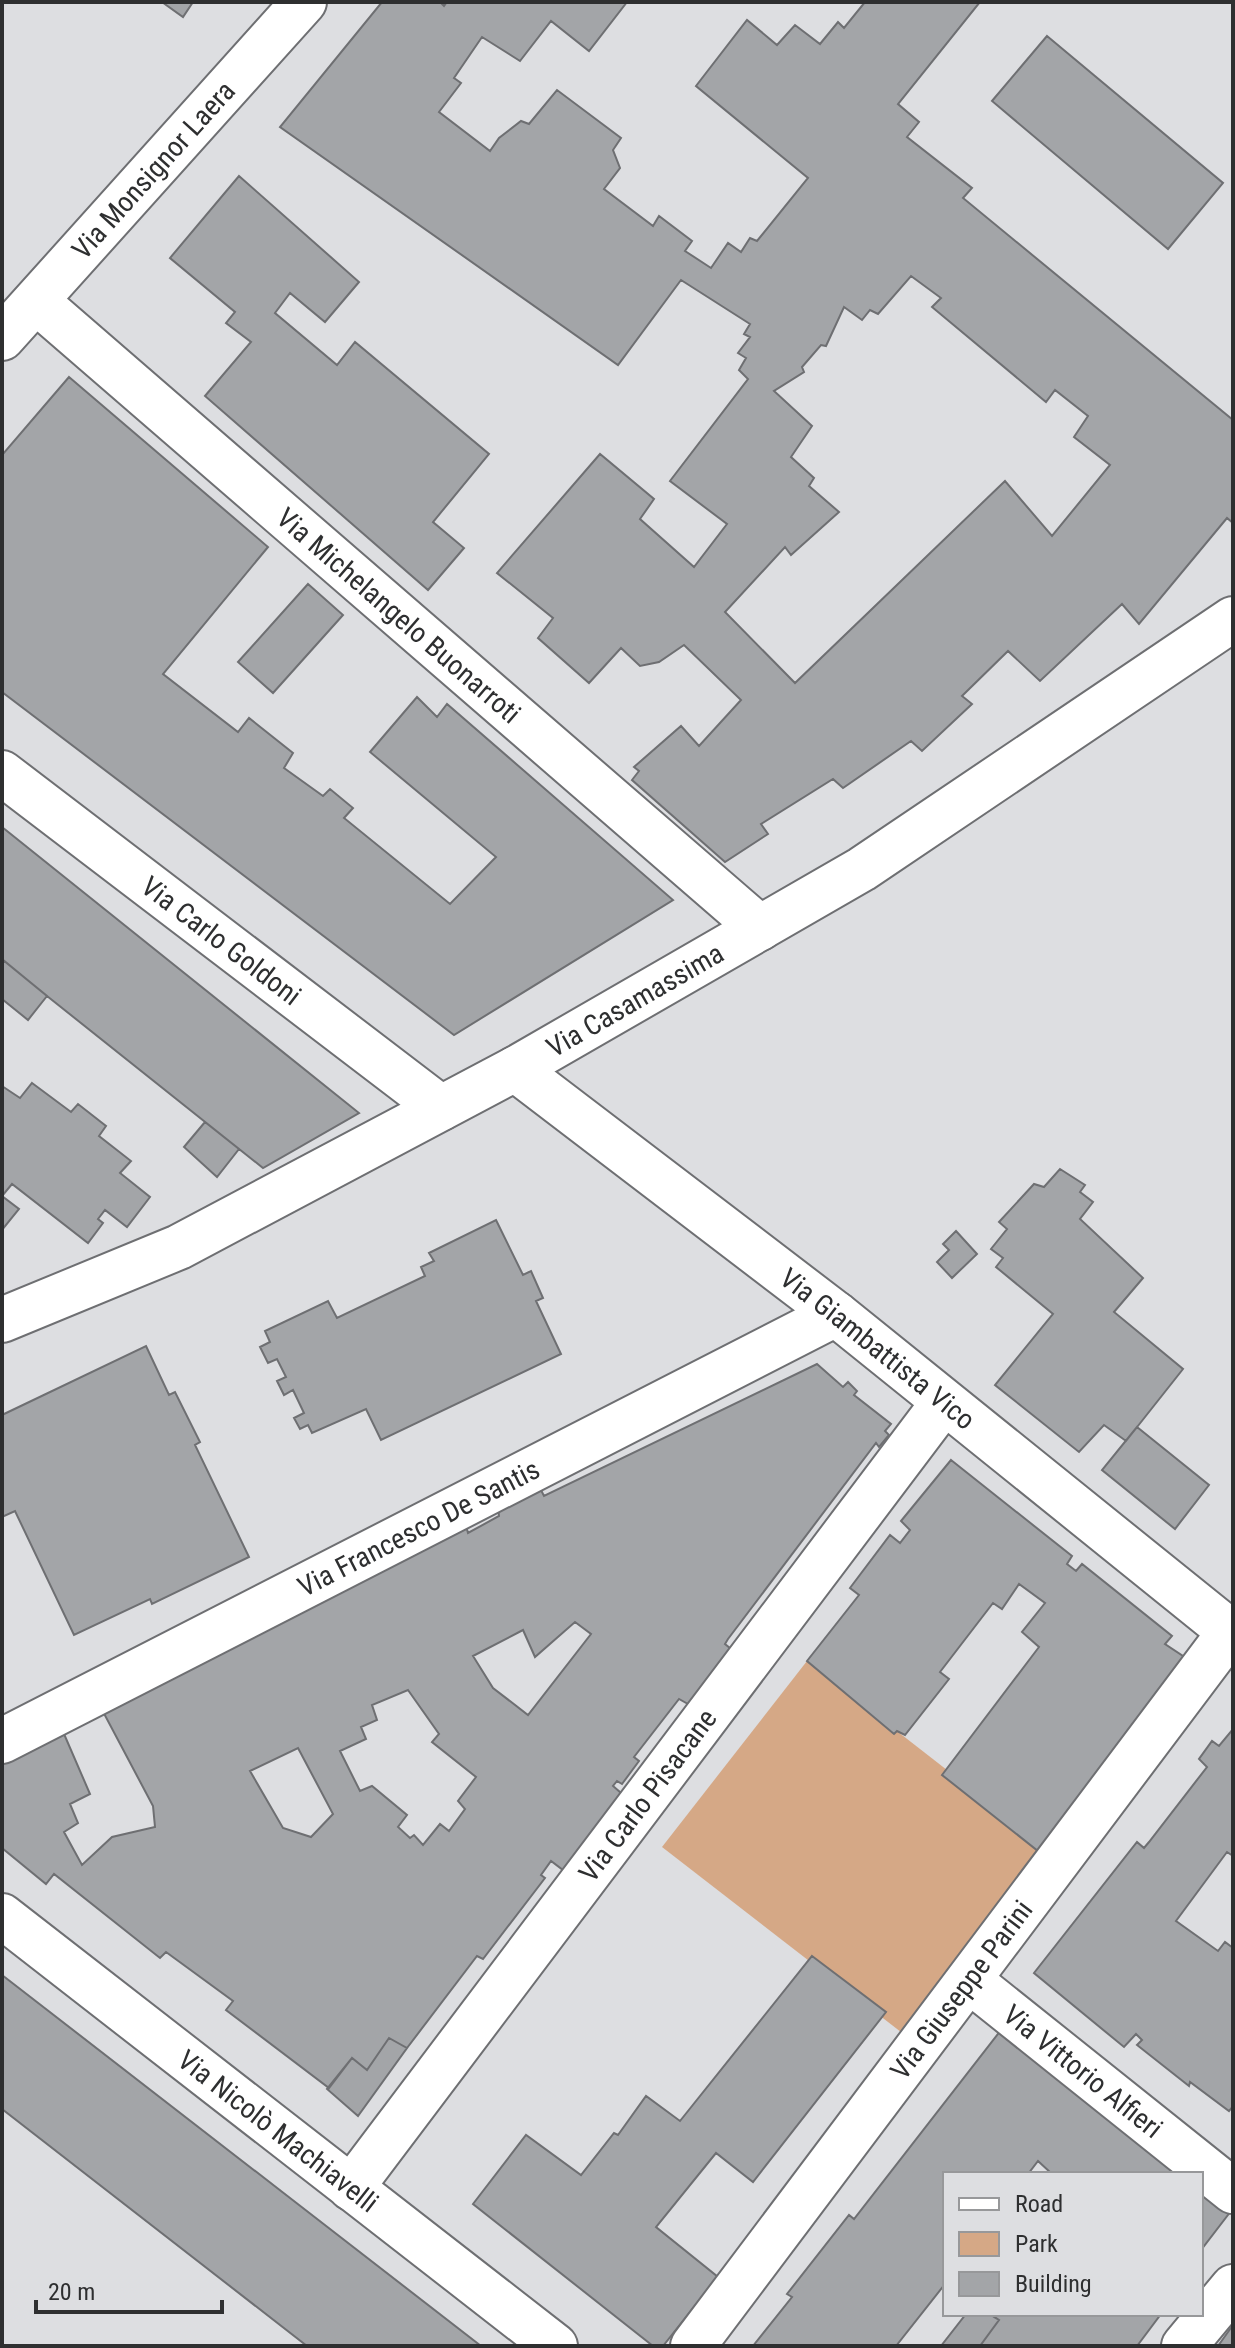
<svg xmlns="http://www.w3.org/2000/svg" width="1235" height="2348" font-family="'Roboto Condensed',sans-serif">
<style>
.green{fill:#d5a886}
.building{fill:#a3a5a8;stroke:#6e6f72;stroke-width:2;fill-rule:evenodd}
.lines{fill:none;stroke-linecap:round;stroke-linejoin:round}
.street-casing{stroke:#6e6f72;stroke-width:48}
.secondary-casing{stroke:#6e6f72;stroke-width:48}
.street{stroke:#fff;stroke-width:44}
.secondary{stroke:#fff;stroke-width:44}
.labels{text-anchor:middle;stroke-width:7;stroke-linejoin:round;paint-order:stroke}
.street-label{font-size:28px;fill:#2e2f30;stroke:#dddee1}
</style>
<rect width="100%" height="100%" fill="#dddee1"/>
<path class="green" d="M 807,1661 L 1060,1858 L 919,2046 L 662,1847 Z"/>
<path class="building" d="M 162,2 L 193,2 L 183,17 Z
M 382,2 L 440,2 L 444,6 L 447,2 L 627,2 L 589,51 L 551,21 L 520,61 L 482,37 L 454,78 L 461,83 L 439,112 L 490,151 L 499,138 L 521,121 L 529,124 L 557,90 L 621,138 L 613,150 L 620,168 L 604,189 L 653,226 L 659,216 L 692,241 L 685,251 L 711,268 L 728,243 L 741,252 L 750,238 L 757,241 L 808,178 L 696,86 L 747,20 L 777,45 L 795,25 L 820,44 L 838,22 L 844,28 L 865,2 L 980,2 L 898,104 L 919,122 L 907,137 L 972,188 L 963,198 L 1233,420 L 1233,523 L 1227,518 L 1139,624 L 1122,604 L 1040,681 L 1008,651 L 962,696 L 972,704 L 922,751 L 911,741 L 843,788 L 833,779 L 761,824 L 768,834 L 725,862 L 632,780 L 639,771 L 634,767 L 681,726 L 699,746 L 741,700 L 684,645 L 659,662 L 640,666 L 621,648 L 589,683 L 538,638 L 553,618 L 497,573 L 600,454 L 654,499 L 640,519 L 694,567 L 727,524 L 670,481 L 748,379 L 739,370 L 746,358 L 738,353 L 750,337 L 744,334 L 750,324 L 681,280 L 618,365 L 280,127 ZM 911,276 L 941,298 L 932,307 L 1046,402 L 1055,390 L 1088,416 L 1074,437 L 1110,465 L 1052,536 L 1005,481 L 795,683 L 725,612 L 785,547 L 791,555 L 839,512 L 809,486 L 814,478 L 791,457 L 812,426 L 774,391 L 804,372 L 802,367 L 821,345 L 826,346 L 844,307 L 862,320 L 870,310 L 878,314 Z
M 1047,36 L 1223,183 L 1168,249 L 992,101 Z
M 239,176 L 359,282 L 325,322 L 290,293 L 275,313 L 337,365 L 355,342 L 489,454 L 433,522 L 464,548 L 428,590 L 205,396 L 251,342 L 226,323 L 235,312 L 170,258 Z
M 69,377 L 268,547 L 163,674 L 238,732 L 249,718 L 293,753 L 284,768 L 323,796 L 330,789 L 353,808 L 344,818 L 450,904 L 496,857 L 370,752 L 417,697 L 437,717 L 447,704 L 673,900 L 454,1035 L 2,692 L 2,455 Z
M 308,584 L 343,615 L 273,693 L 238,662 Z
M 2,827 L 359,1113 L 263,1168 L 47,996 L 2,959 Z
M 3,960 L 47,996 L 28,1020 L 2,999 Z
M 32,1083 L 71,1112 L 78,1104 L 106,1126 L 99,1136 L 131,1161 L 120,1173 L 150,1197 L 127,1227 L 105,1210 L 98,1219 L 103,1223 L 88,1243 L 12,1184 L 2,1196 L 19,1209 L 2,1230 L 2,1086 L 20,1098 Z
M 205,1122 L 239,1149 L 217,1177 L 184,1147 Z
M 1060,1169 L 1085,1185 L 1080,1192 L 1093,1202 L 1080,1219 L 1143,1278 L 1114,1312 L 1183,1369 L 1126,1441 L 1104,1425 L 1079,1452 L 995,1385 L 1053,1314 L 996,1267 L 1003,1258 L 991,1249 L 1007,1229 L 999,1222 L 1034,1184 L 1044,1187 Z
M 496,1220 L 523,1275 L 531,1271 L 543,1298 L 536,1301 L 561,1354 L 381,1440 L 366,1409 L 312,1433 L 308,1425 L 300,1429 L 294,1418 L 304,1413 L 293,1390 L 284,1395 L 277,1381 L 286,1377 L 277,1359 L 268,1363 L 260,1347 L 270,1342 L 265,1331 L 328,1301 L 337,1318 L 425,1276 L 421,1267 L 434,1261 L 429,1253 Z
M 956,1231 L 977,1254 L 952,1278 L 937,1262 L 949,1250 L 943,1244 Z
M 146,1346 L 169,1395 L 175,1392 L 200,1442 L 195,1445 L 249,1557 L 152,1604 L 150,1599 L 74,1635 L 15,1511 L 2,1517 L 2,1415 Z
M 817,1364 L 843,1387 L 848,1382 L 857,1391 L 854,1395 L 891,1424 L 885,1431 L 889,1435 L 879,1447 L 876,1443 L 728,1639 L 725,1644 L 731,1649 L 688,1704 L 679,1699 L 634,1757 L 639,1761 L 622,1784 L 617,1781 L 613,1786 L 621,1793 L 563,1870 L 551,1861 L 541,1875 L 545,1878 L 483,1959 L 477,1956 L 407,2048 L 389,2038 L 367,2070 L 352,2058 L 329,2088 L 226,2010 L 233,2001 L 166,1952 L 160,1958 L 54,1874 L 46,1884 L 2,1848 L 2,1754 L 58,1720 L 90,1794 L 70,1804 L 78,1823 L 64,1832 L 82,1865 L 112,1837 L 155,1827 L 153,1806 L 100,1706 L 465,1522 L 468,1533 L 499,1516 L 498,1508 L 539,1486 L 544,1496 ZM 575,1622 L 591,1634 L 528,1715 L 493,1688 L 473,1656 L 523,1630 L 535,1657 ZM 408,1690 L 439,1734 L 432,1742 L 476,1777 L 458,1801 L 465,1809 L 449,1831 L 440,1824 L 423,1845 L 414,1835 L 410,1838 L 398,1827 L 407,1815 L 372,1786 L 360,1791 L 340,1751 L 366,1739 L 361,1727 L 377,1720 L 372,1705 ZM 298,1748 L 333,1814 L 311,1837 L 283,1828 L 250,1771 Z
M 1137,1427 L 1209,1485 L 1175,1529 L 1102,1470 Z
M 951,1460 L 1072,1556 L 1067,1564 L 1076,1571 L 1082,1564 L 1172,1636 L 1165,1644 L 1192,1662 L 1043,1855 L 942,1775 L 1039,1647 L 1022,1632 L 1045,1603 L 1019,1584 L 1002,1609 L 993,1603 L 940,1672 L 949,1679 L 905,1735 L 897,1731 L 894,1734 L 807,1661 L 859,1595 L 850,1588 L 890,1535 L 900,1543 L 910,1530 L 901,1521 Z
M 1233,1729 L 1233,1856 L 1227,1852 L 1176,1921 L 1218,1951 L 1225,1942 L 1233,1948 L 1233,2106 L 1229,2111 L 1190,2082 L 1189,2086 L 1137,2045 L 1142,2040 L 1136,2034 L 1124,2047 L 1034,1973 L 1137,1842 L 1144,1848 L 1149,1842 L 1207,1767 L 1199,1759 L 1212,1741 L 1219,1746 Z
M 812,1956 L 886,2012 L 753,2182 L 716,2153 L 656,2227 L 718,2277 L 663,2346 L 653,2346 L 473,2204 L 526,2135 L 581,2175 L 614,2133 L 618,2135 L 646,2096 L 680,2121 Z
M 2,1975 L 281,2191 L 481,2346 L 307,2346 L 2,2109 Z
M 1001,2030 L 1185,2174 L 1052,2174 L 1038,2161 L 1028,2174 L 945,2174 L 945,2284 L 896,2346 L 753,2346 L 792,2297 L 787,2294 L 849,2215 L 854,2219 Z
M 389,2038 L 407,2048 L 358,2116 L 327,2089 L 352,2058 L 367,2070 Z
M 1201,2187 L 1231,2211 L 1201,2250 Z
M 966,2314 L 990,2314 L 999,2320 L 980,2346 L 941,2346 Z
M 996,2314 L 1161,2314 L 1137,2346 L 980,2346 L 999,2320 L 994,2317 Z
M 1233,2325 L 1233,2346 L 1218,2346 Z"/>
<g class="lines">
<defs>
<g id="street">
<path id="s1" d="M 36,301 L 760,928"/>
<path id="s2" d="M 2,773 L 441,1108"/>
<path id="s3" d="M 515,1069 L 836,1314 L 1233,1634"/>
<path id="s4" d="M 2,1741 L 836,1314"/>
<path id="s5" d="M 2,1916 L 555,2346"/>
<path id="s6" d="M 969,1980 L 1233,2191"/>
<path id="s7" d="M 351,2188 L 944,1402"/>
<path id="s8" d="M 693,2346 L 1230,1632"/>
<path d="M 1184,2346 L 1233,2287"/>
</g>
<g id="secondary">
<path id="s9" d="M 2,338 L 304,2"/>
<path id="s10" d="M 2,1320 L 179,1247 L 515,1069 L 862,869 L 1233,619"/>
</g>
</defs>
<use href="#street" class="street-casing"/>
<use href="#secondary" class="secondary-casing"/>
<use href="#street" class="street"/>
<use href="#secondary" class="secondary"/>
</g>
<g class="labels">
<g class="street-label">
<text dy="10" stroke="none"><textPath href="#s9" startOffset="226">Via Monsignor Laera</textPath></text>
<text dy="10" stroke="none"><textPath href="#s1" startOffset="480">Via Michelangelo Buonarroti</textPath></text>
<text dy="10" stroke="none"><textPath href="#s2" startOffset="276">Via Carlo Goldoni</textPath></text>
<text dy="10" stroke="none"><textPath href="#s10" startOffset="710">Via Casamassima</textPath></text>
<text dy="10" stroke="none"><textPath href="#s3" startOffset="458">Via Giambattista Vico</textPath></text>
<text dy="10" stroke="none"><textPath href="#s4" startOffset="468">Via Francesco De Santis</textPath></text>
<text dy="10" stroke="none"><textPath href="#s7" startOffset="492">Via Carlo Pisacane</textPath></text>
<text dy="10" stroke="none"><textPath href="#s8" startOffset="446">Via Giuseppe Parini</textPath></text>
<text dy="10" stroke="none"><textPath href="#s6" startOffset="146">Via Vittorio Alfieri</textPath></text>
<text dy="10" stroke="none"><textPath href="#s5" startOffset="350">Via Nicolò Machiavelli</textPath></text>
</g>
</g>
<rect width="1235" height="2348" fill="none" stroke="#2e2f30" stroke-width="8"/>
<rect x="943" y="2172" width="260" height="144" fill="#dddee1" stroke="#97989a" stroke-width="2"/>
<rect x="959" y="2198" width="40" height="12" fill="#ffffff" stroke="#97989a" stroke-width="2"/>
<text x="1015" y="2212" font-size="24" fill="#2e2f30">Road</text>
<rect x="959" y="2232" width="40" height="24" fill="#d5a886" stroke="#97989a" stroke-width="2"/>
<text x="1015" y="2252" font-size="24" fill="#2e2f30">Park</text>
<rect x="959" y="2272" width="40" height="24" fill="#a3a5a8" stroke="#97989a" stroke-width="2"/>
<text x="1015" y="2292" font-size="24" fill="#2e2f30">Building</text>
<path d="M36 2300v12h186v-12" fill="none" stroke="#2e2f30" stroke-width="4"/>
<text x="48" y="2300" font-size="24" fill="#2e2f30" stroke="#dddee1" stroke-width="6" paint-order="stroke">20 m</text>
</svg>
